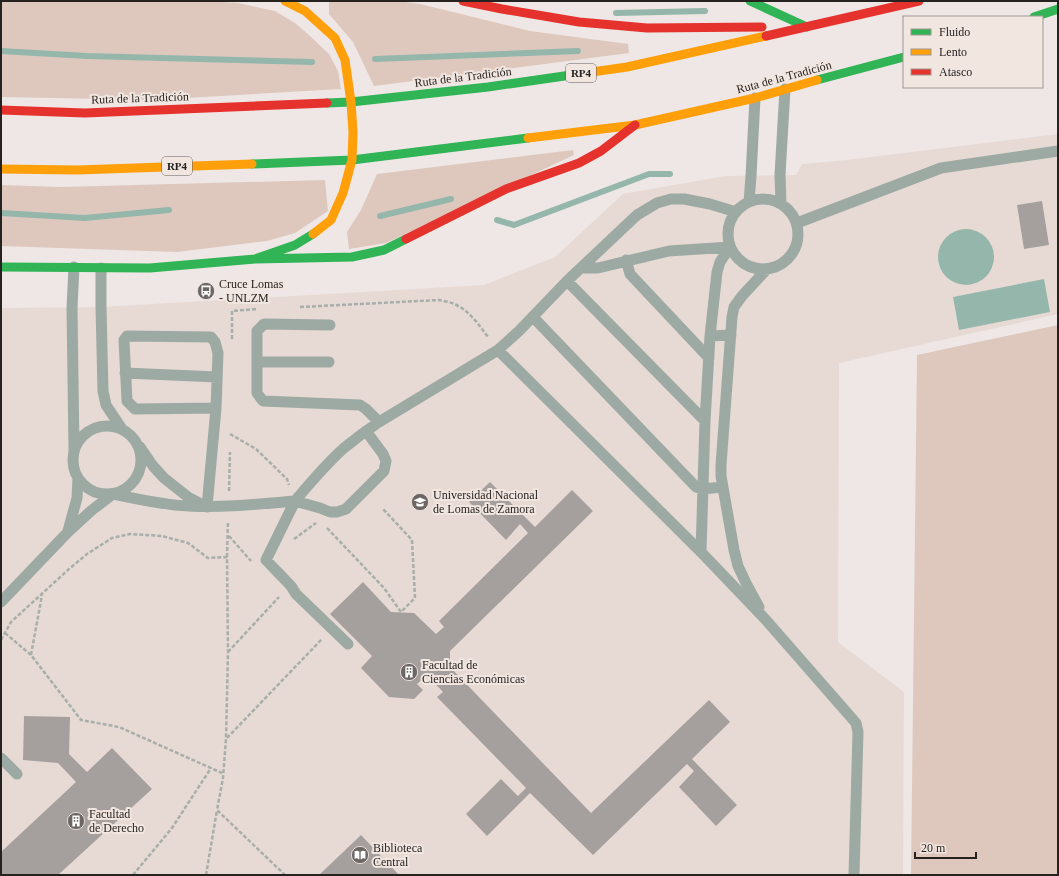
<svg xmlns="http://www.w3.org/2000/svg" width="1059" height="876" font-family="Georgia,serif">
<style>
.built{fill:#e7dad4}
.green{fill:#dec8be}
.water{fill:#95b7ab}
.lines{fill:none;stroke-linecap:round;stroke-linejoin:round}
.stream{stroke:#95b7ab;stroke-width:6}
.building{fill:#a5a09e}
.path{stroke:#a8aeaa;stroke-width:2.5;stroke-dasharray:4 2;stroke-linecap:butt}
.lane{stroke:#9daaa4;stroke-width:11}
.fast{stroke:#30b455;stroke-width:9}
.slow{stroke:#ff9f0a;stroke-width:9}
.jam{stroke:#e5322d;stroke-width:9}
.labels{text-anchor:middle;stroke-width:4;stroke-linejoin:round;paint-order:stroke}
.shield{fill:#f2e6e1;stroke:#635d5a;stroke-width:1}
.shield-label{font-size:11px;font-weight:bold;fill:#262220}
.street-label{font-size:12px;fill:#262220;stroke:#f2e6e1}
.poi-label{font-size:12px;fill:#262220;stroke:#f2e6e1;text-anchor:start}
</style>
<rect width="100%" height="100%" fill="#eee7e5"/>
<path class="built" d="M 1058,134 L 1058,314 L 839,363 L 838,642 L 904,692 L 903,875 L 1,875 L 1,308 L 101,307 L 484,285 L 555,257 L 623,194 L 725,176 L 796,175 L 802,164 L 847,160 Z"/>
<path class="green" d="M 1,1 L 210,1 L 238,3 L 275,11 L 295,23 L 310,36 L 329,54 L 338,71 L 341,89 L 152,100 L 1,97 Z
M 329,1 L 398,1 L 420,4 L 530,31 L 628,44 L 629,53 L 374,86 L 353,42 L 329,14 Z
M 573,150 L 574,155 L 386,243 L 349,249 L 347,232 L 361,210 L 377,174 Z
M 325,180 L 328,211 L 295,233 L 267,241 L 177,252 L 1,246 L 1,185 L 60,187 Z
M 1058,325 L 1058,875 L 911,875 L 917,355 Z"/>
<path class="water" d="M938 257a28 28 0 1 1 56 0a28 28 0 1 1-56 0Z
M 1044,279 L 1050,312 L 959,330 L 953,297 Z"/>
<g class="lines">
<path class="stream" d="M 616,13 L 705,11
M 1,51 L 87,56 L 312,62
M 375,59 L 578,51
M 1,213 L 85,218 L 169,210
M 380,216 L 451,199
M 497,220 L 514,225 L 649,174 L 670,174"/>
</g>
<path class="building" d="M 1042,201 L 1049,245 L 1024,249 L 1017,205 Z
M 490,482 L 535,527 L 572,490 L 593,511 L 450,651 L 450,667 L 591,813 L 709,700 L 730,722 L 692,759 L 737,805 L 716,826 L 679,787 L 694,771 L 687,764 L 593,855 L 530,793 L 487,836 L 466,814 L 501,779 L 518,796 L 526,788 L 437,697 L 443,692 L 427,675 L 417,684 L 423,690 L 414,699 L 389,697 L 361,668 L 372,656 L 330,614 L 363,582 L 391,612 L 414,613 L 436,634 L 444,627 L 439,621 L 528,533 L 520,524 L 506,540 L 469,502 Z
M 24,716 L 70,717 L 69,754 L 87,772 L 112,748 L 152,789 L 58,875 L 1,875 L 1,852 L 76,782 L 58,763 L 23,760 Z
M 361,835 L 399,875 L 319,875 Z"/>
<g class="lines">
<path class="path" d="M 300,307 L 439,300 C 444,301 450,302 454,304 C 469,310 479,325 488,337
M 232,339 L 232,311 L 257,309
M 230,434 L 256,449 L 287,479 L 289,485
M 229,491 L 230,452
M 327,528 L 384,588 L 401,612 L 415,598 L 412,540 L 383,509
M 229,536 L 251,561
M 294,539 L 316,523
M 227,557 L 228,522
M 5,633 L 31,655 L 81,720 L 119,727 L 222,773
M 1,640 L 11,622 L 69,569 L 87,554 L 112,538 L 130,534 L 162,536 L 188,543 L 208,558 L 227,557 L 228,652 L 226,739 L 223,778 L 217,810 L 285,875
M 228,652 L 279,597
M 31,655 L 42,595
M 227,738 L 322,639
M 133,875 L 172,828 L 211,768
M 206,875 L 217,810"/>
<path class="lane" d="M728 234a35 35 0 1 1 70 0a35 35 0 1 1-70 0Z
M 749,202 L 751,176 L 755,98
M 781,203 L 780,175 L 785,89
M 797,223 L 941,168 L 1058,151
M 626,260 L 630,274 L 709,358
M 101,268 L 101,307 L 103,391 L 106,405 L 122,429
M 581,268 L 598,268 L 669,251 L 730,247
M 567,281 L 705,421
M 533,317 L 696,487 L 702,489 L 723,487
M 330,325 L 264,324 L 257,331 L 257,393 L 263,401 L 360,405 L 366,409 L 379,422
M 710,336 L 731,335
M 498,350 L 701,552 L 766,620 L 856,723 L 858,732 L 854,875
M 257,362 L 329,362
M 125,373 L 217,377
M73 460a34 34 0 1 1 68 0a34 34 0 1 1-68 0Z
M 140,447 L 153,466 L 164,478 L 188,497 L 203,505
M 74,451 L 72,308 L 74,267
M 207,507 L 216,408 L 218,353 L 215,342 L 211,337 L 127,336 L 124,340 L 127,401 L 135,409 L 216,408
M 68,531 L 77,498 L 78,478
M 701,552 L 705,421 L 710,336 L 717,272 L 720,262 L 730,247
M 1,602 L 68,532 L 92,510 L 113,494 C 138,499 163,505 188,506 C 224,508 259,504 295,501 C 310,483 326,464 344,448 C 355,439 367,430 379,422 L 498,350 L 519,331 L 567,281 L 637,215 L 657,203 L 671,199 L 684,199 L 710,204 L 736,212
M 759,607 L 746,583 L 738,566 L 734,550 L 721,476 L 721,465 L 732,317 L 734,307 L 742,296 L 767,269
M 348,644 L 296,594 L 291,586 L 266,560 L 295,501 L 320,508 L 330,512 L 337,512 L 346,509 L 384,471 L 386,461 L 383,454 L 366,431
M 1,758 L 17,774"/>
<path class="fast" d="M 750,1 L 807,27
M 1034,17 L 1058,9
M 817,80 L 904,57
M 327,103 L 351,102 L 488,87 L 592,72
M 252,164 L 352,160 L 528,138
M 255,259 L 352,257 L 384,250 L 406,239
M 1,267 L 150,268 L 255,259 L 295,245 L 313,234"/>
<path class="slow" d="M 285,1 L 305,11 L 335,38 L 345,60 L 351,102 L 353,132 L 352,160 L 343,193 L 331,220 L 313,234
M 592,72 L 627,67 L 766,36
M 528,138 L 635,125 L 755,98 L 817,80
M 1,169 L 77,170 L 252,164"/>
<path class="jam" d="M 463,1 L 502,9 L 579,22 L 647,28 L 762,27
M 766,36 L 919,1
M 1,110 L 85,113 L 327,103
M 406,239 L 506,189 L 579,163 L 601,151 L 635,125"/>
</g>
<defs>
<symbol id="bus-disc" viewBox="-11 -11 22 22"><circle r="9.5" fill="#6c6765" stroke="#f2e6e1"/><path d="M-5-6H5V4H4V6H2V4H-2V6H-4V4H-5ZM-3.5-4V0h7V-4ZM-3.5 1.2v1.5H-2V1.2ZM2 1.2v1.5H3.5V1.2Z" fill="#fff"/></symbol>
<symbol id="university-disc" viewBox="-11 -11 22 22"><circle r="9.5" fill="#6c6765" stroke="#f2e6e1"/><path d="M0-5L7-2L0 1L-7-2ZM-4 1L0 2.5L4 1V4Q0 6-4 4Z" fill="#fff"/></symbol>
<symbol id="building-disc" viewBox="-11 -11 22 22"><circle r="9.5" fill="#6c6765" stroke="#f2e6e1"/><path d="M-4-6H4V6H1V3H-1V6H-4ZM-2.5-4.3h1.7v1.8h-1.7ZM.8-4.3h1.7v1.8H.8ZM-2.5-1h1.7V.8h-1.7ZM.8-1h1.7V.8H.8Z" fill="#fff"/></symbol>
<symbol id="library-disc" viewBox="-11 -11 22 22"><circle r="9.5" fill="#6c6765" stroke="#f2e6e1"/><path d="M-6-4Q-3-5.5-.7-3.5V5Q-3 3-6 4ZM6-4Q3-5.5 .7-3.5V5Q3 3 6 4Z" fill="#fff"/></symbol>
</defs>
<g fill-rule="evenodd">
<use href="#bus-disc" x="196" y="281" width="20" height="20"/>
<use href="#university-disc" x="410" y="492" width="20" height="20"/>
<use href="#building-disc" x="399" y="662" width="20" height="20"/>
<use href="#building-disc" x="66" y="811" width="20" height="20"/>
<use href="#library-disc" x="350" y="845" width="20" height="20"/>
</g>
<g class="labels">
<g class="shield">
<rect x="566" y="64" width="30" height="18" rx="3"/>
<rect x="162" y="157" width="30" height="18" rx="3"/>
</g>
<g class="shield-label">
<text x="581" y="77">RP4</text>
<text x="177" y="170">RP4</text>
</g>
<g class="street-label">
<text transform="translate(463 77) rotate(-7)" y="4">Ruta de la Tradición</text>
<text transform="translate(784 77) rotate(-15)" y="4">Ruta de la Tradición</text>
<text transform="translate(140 98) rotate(-2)" y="4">Ruta de la Tradición</text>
</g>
<g class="poi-label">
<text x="219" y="288">Cruce Lomas<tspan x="219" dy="14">- UNLZM</tspan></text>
<text x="433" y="499">Universidad Nacional<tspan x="433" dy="14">de Lomas de Zamora</tspan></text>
<text x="422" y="669">Facultad de<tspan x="422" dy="14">Ciencias Económicas</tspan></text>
<text x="89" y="818">Facultad<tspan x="89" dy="14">de Derecho</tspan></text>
<text x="373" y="852">Biblioteca<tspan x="373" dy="14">Central</tspan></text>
</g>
</g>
<rect width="1059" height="876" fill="none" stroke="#262220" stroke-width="4"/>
<rect x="903" y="16" width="140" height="72" fill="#f2e6e1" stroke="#a09894"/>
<rect x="911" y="29" width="20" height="6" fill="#30b455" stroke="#a09894"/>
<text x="939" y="36" font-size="12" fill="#262220">Fluido</text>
<rect x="911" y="49" width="20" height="6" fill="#ff9f0a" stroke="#a09894"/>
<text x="939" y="56" font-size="12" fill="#262220">Lento</text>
<rect x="911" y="69" width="20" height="6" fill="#e5322d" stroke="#a09894"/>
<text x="939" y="76" font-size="12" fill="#262220">Atasco</text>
<path d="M915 852v6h61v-6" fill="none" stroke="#262220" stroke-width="2"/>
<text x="921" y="852" font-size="12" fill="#262220" stroke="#f2e6e1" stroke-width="3" paint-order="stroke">20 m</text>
</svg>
